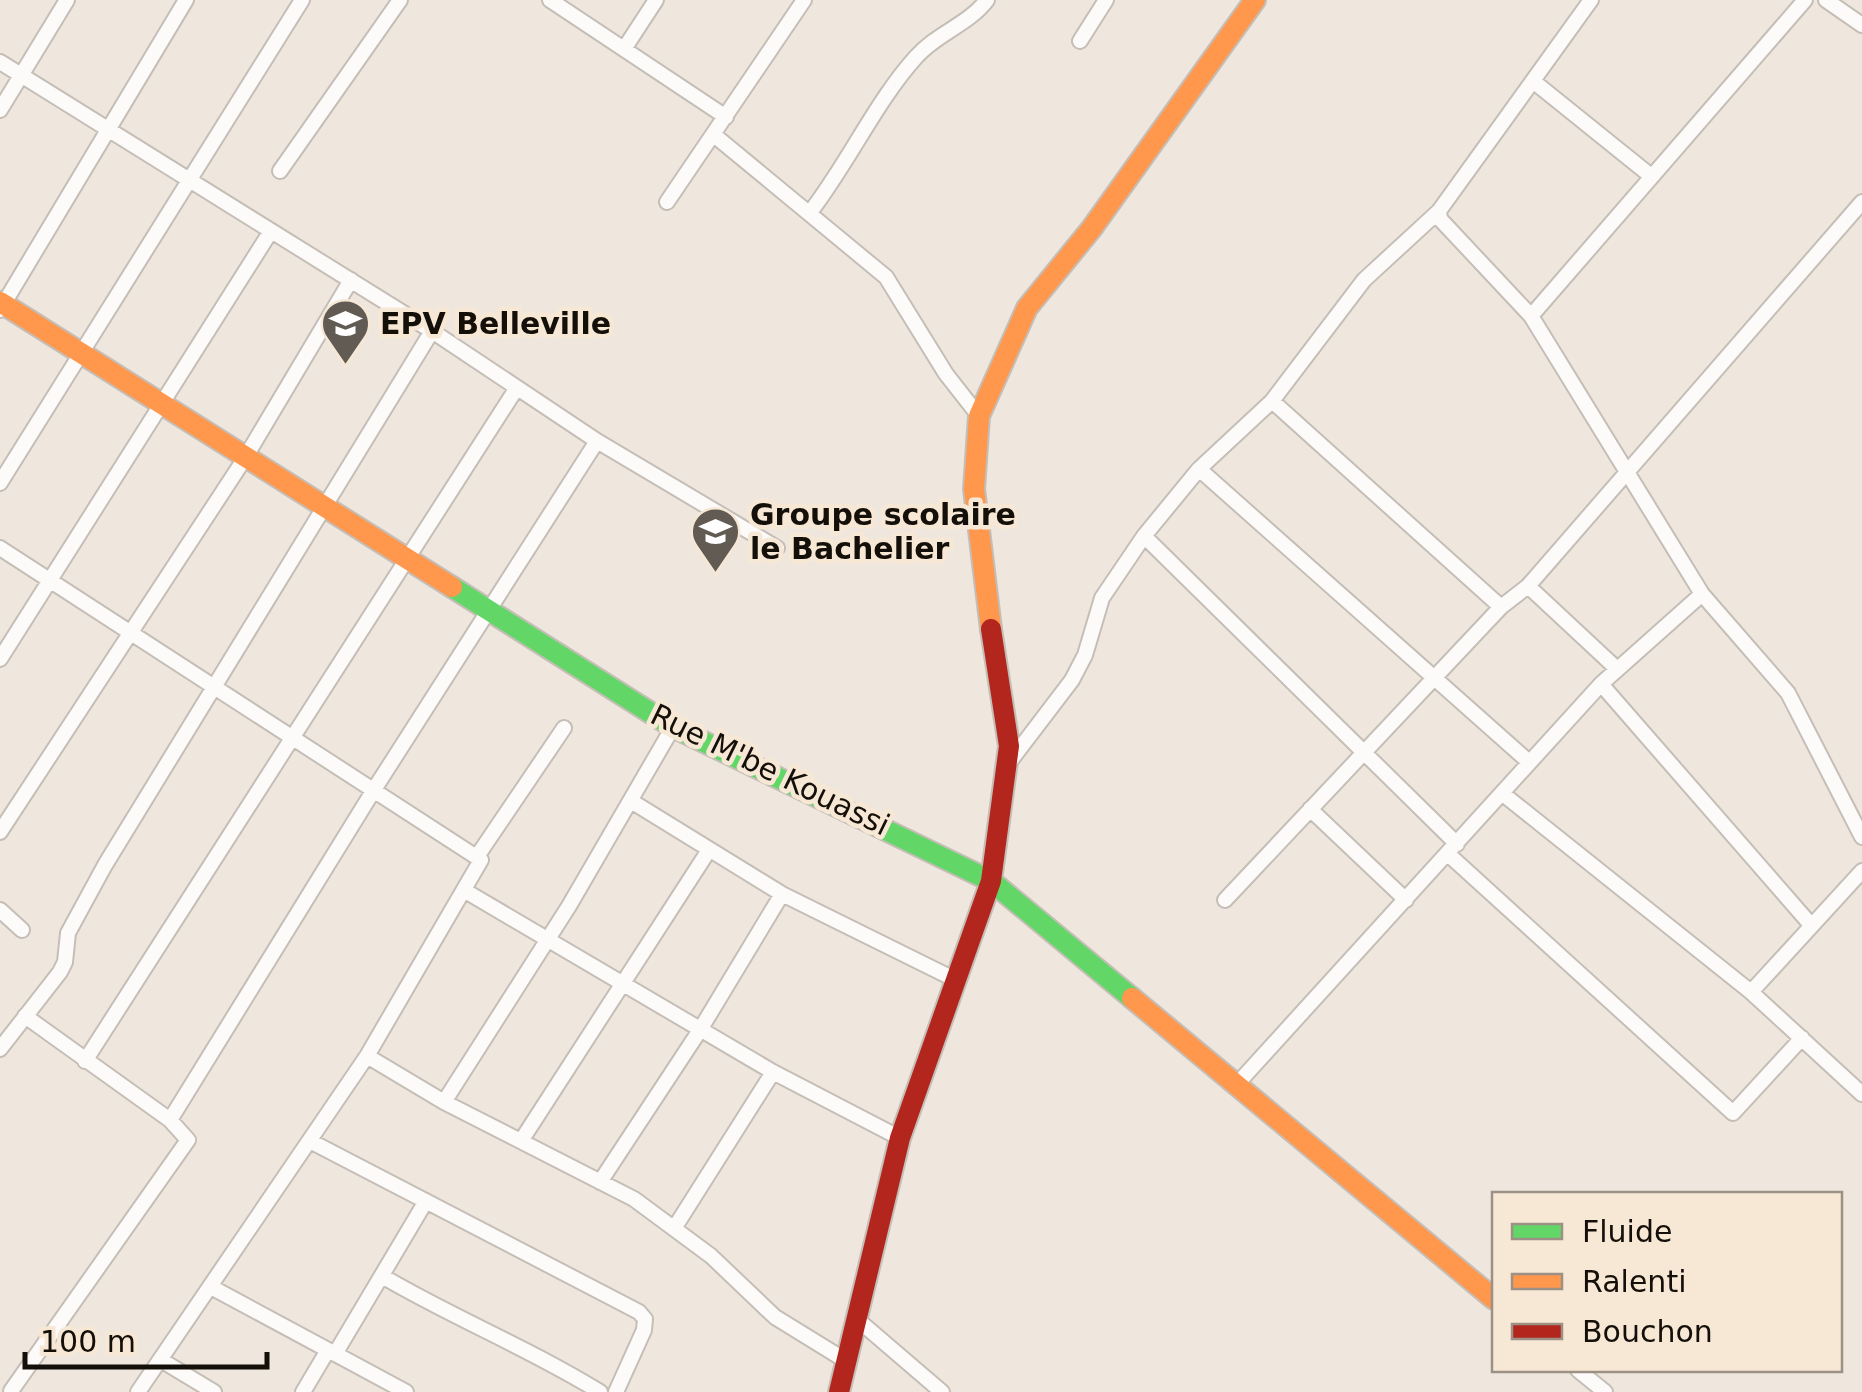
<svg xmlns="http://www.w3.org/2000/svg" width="1862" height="1392" font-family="'DejaVu Sans',sans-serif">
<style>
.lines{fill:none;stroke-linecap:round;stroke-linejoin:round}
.street-casing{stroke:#c5beb7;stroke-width:18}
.fast-casing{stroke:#c5beb7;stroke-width:24}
.slow-casing{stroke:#c5beb7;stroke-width:24}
.jam-casing{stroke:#c5beb7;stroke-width:24}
.street{stroke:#fdfbfa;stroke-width:14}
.fast{stroke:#63d668;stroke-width:20}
.slow{stroke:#ff974d;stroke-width:20}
.jam{stroke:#b3261e;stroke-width:20}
.labels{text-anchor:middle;stroke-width:9;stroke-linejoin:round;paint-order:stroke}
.poi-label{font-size:30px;font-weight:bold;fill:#140f09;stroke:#f7e8d6;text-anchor:start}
.street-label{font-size:30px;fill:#140f09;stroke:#f7e8d6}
</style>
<rect width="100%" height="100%" fill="#efe7de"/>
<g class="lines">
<defs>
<path id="street" d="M 550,0 L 726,117
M 1591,0 L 1439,211 L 1440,219 L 1531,316 L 1702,594 L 1788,693 L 1862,837
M 1826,0 L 1862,25
M 1080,41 L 1106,0
M 624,49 L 656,0
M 0,62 L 432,331 L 597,441 L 777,548
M 1533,81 L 1651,176
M 0,110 L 67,0
M 714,135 L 886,277 L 946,374 L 979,416
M 280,171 L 400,0
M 667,202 L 804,0
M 811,211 C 848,163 877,100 916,57 C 937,33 968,25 987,0
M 0,310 L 186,0
M 1531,316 L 1805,0
M 1272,401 L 1501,607
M 1199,469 L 1529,762
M 0,483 L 302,0
M 1144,536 L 1457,844
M 0,548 L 481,860 L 367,1056 L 138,1392
M 0,659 L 271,231
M 1616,668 L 1528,586 L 1862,202
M 1601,684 L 1811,925
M 1008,764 L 1072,680 L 1085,655 L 1102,598 L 1144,536 L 1199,469 L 1272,401 L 1364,280 L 1439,211
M 1503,794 L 1751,992 L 1862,1094
M 631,801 L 782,894 L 958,981
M 1310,809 L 1406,900
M 0,832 L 245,458 L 351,280
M 1448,854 L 1733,1113 L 1802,1038
M 478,855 L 564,728
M 467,892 L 773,1072 L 900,1138
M 1225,900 L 1501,607 L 1528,586
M 0,910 L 22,930
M 1751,992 L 1862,871
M 0,1049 L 60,972 L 65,962 L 68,933 L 105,865 L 432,331
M 367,1056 L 444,1102 L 634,1199 L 711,1256 L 775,1317 L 848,1362
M 85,1061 L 516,389
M 1238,1083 L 1601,684 L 1702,594
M 444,1102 L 569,906 L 673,727
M 170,1120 L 375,788 L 597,441
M 310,1141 L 639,1312 L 645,1319 L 644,1330 L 616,1392
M 521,1141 L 709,850
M 600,1182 L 700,1030 L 782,894
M 675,1227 L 773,1072
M 382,1276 C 453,1318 529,1348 600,1392
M 211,1287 L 406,1392
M 858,1320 L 942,1392
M 335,1354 L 426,1201
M 161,1360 L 214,1392
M 1578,1370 L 1605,1392
M 11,1391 L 188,1140 L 170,1120 L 25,1016
M 303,1392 L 328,1350"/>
<path id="fast" d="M 452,587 L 673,727 L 991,881 L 1132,998"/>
<path id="slow" d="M 0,302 L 452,587
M 991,629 L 974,489 L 979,416 L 1027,308 L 1092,228 L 1255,0
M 1132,998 L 1494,1299"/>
<path id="jam" d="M 839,1392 L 900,1138 L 991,881 L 1009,746 L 991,629"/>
</defs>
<use href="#street" class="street-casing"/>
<use href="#fast" class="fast-casing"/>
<use href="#slow" class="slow-casing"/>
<use href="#jam" class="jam-casing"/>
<use href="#street" class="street"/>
<use href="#fast" class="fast"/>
<use href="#slow" class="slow"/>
<use href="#jam" class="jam"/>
</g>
<defs>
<symbol id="school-pin" viewBox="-11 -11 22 30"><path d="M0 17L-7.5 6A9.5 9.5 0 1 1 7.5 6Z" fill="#615b54" stroke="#f7e8d6"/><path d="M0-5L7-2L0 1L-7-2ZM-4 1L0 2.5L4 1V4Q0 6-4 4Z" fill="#fff"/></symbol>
</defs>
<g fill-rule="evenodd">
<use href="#school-pin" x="318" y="296" width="55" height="75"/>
<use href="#school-pin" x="688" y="504" width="55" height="75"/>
</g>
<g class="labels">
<g class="poi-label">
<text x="380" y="334">EPV Belleville</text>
<text x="750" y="525">Groupe scolaire<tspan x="750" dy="34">le Bachelier</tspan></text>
</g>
<g class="street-label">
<text transform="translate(770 770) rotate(26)" y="10">Rue M'be Kouassi</text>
</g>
</g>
<rect x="1492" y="1192" width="350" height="180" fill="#f7e8d6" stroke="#9c9184" stroke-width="2.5"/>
<rect x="1512" y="1224" width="50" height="15" fill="#63d668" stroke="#9c9184" stroke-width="2.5"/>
<text x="1582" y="1242" font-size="30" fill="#140f09">Fluide</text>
<rect x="1512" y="1274" width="50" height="15" fill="#ff974d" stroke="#9c9184" stroke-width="2.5"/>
<text x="1582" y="1292" font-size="30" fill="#140f09">Ralenti</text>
<rect x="1512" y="1324" width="50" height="15" fill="#b3261e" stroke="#9c9184" stroke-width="2.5"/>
<text x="1582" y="1342" font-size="30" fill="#140f09">Bouchon</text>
<path d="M25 1352v15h242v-15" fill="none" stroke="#140f09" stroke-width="5"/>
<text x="40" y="1352" font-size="30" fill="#140f09" stroke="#f7e8d6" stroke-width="8" paint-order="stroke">100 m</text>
</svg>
